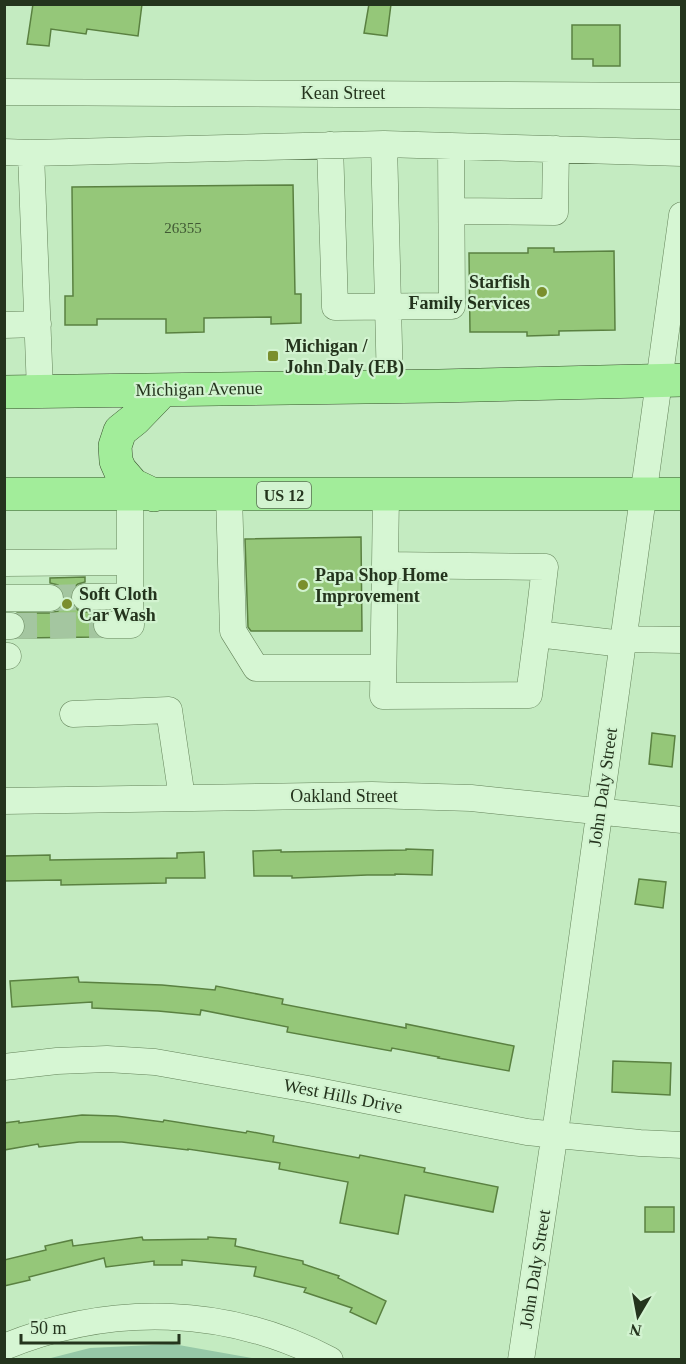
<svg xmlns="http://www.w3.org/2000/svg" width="686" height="1364" font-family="'Times New Roman',serif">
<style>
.green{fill:#96c8a7}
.building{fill:#95c779;stroke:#5a8141;stroke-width:1.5}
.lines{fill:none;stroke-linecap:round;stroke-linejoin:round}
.minor-tunnel{stroke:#a4c6a0;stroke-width:26;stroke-dasharray:26 13;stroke-linecap:butt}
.minor-casing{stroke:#64835a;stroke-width:27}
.major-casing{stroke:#39512e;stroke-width:34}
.minor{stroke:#d6f6d3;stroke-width:26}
.major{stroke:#a2ed9a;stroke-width:33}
.poi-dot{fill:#7a8f2d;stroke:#d2f3d0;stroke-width:2}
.labels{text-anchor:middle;stroke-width:4.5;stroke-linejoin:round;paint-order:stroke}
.number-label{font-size:15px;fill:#405934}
.shield{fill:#d2f3d0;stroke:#586d53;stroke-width:1.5}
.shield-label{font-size:16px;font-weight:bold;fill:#24341d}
.street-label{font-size:18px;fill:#24341d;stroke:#d2f3d0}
.poi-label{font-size:18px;font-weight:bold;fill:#24341d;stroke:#d2f3d0;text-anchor:start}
</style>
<rect width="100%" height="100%" fill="#c4ebc1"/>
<path class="green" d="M 173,1344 L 257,1359 L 47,1359 L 90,1348 Z"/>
<path class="building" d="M 33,4 L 142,4 L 138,36 L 87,29 L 86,34 L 51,29 L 49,46 L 27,44 Z
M 369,4 L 391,4 L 387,36 L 364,33 Z
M 572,25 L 620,25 L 620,66 L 593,66 L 593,59 L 572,59 Z
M 293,185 L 295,294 L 301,294 L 301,323 L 271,324 L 271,317 L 204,318 L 204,332 L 166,333 L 166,319 L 97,319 L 97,325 L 65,325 L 65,296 L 73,296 L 72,187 Z
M 528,248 L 554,248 L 554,252 L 614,251 L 615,330 L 559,331 L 559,335 L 527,336 L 527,332 L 470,332 L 469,253 L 528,253 Z
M 361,537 L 362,631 L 251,631 L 248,627 L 245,539 Z
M 85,577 L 85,582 L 78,584 L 72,589 L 70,598 L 73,605 L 78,610 L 85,612 L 101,612 L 94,617 L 92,624 L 94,632 L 98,637 L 20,638 L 24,633 L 26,625 L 24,618 L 18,613 L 51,613 L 58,611 L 63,605 L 65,599 L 63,591 L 58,585 L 50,583 L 50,578 Z
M 652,733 L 675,736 L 672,767 L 649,764 Z
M 406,849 L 433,850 L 432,875 L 395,874 L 395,875 L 367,875 L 319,877 L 292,878 L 292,876 L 254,876 L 253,851 L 281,850 L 281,852 L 406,850 Z
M 204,852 L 205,878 L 166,878 L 166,883 L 61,885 L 61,880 L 4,881 L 4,856 L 50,855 L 50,860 L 177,858 L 177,853 Z
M 639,879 L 666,882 L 663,908 L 635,904 Z
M 78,977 L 79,982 L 162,985 L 215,990 L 216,986 L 283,999 L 282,1004 L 406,1028 L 406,1024 L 514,1046 L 509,1071 L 438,1058 L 439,1057 L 392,1048 L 391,1051 L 287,1032 L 288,1027 L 201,1010 L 200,1015 L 158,1011 L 92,1008 L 92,1002 L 12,1007 L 10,981 Z
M 613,1061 L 671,1063 L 670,1095 L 612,1092 Z
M 82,1115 L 116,1116 L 163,1122 L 164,1120 L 246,1133 L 247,1131 L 274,1136 L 273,1142 L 359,1158 L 360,1155 L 425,1168 L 424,1172 L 498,1187 L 493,1212 L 405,1195 L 398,1234 L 340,1223 L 348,1182 L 279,1169 L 280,1163 L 188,1149 L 188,1150 L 122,1142 L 79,1142 L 39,1147 L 38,1144 L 4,1150 L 4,1123 L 19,1121 L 19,1123 Z
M 645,1207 L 674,1207 L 674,1232 L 645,1232 Z
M 142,1237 L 143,1240 L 208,1239 L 208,1237 L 236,1239 L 235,1246 L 303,1261 L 303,1264 L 339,1276 L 338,1278 L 386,1301 L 376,1324 L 350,1312 L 352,1308 L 304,1292 L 306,1288 L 254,1276 L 256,1267 L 182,1260 L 182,1265 L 154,1265 L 154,1261 L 106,1267 L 104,1258 L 29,1277 L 30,1280 L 4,1286 L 4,1260 L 46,1250 L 45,1246 L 72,1240 L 73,1246 Z"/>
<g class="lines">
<path class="minor-tunnel" d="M 50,598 L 85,597
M 11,626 L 107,625"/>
<defs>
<path id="minor" d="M 4,92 L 682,96
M 384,144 L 682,153
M 330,145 L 335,307 L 452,306 L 451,146
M 4,152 L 31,153
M 452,211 L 555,212 L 556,149
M 4,325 L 38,324
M 40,391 L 31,153 L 384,144 L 390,386
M 229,495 L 233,631 L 256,668 L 383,668
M 4,563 L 130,562 L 130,495
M 385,565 L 386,495
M 85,597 L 130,596 L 130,562
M 4,598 L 50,598
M 107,625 L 131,625 L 130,596
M 4,626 L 11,626
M 537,634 L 545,567 L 385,565 L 383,696 L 529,695 L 537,634 L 623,644
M 623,639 L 682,640
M 4,656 L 8,656
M 73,714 L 169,710 L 182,798
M 4,801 L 372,795 L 471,798 L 682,820
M 4,1067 L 57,1061 L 107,1059 L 155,1062 L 308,1089 L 527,1132 L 640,1143 L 682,1145
M 4,1347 C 111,1303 227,1306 330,1360
M 521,1360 L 558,1112 L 682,215"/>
<path id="major" d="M 4,392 L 439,386 L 682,380
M 4,494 L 682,494
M 154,495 L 133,485 L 120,470 L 116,461 L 115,446 L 120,431 L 135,419 L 163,390"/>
</defs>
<use href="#minor" class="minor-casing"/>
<use href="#major" class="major-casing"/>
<use href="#minor" class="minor"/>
<use href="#major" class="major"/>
</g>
<g class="poi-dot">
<circle cx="542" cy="292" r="6"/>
<rect x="267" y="350" width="12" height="12" rx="3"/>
<circle cx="303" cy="585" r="6"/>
<circle cx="67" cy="604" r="6"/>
</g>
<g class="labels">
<g class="number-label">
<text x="183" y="233">26355</text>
</g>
<rect class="shield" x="257" y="482" width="54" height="26" rx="4.5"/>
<g class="shield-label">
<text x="284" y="501">US 12</text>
</g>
<g class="street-label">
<text x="343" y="99">Kean Street</text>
<text transform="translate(199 389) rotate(-1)" y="6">Michigan Avenue</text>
<text transform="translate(603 787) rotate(-82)" y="6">John Daly Street</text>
<text x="344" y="802">Oakland Street</text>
<text transform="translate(343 1096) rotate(11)" y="6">West Hills Drive</text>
<text transform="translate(535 1269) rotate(-81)" y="6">John Daly Street</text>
</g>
<g class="poi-label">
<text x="530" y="288" text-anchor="end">Starfish<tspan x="530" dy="21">Family Services</tspan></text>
<text x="285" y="352">Michigan /<tspan x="285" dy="21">John Daly (EB)</tspan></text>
<text x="315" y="581">Papa Shop Home<tspan x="315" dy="21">Improvement</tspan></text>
<text x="79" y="600">Soft Cloth<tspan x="79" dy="21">Car Wash</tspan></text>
</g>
</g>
<rect width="686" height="1364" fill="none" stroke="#24341d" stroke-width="12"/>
<g transform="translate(638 1316) rotate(190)" stroke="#d2f3d0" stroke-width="4.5" paint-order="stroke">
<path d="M0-4.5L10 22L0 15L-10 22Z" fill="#24341d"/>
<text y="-9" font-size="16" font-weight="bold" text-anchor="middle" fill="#24341d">N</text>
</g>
<path d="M21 1334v9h158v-9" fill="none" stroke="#24341d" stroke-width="3"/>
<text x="30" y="1334" font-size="18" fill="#24341d" stroke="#d2f3d0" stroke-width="4.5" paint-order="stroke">50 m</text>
</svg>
